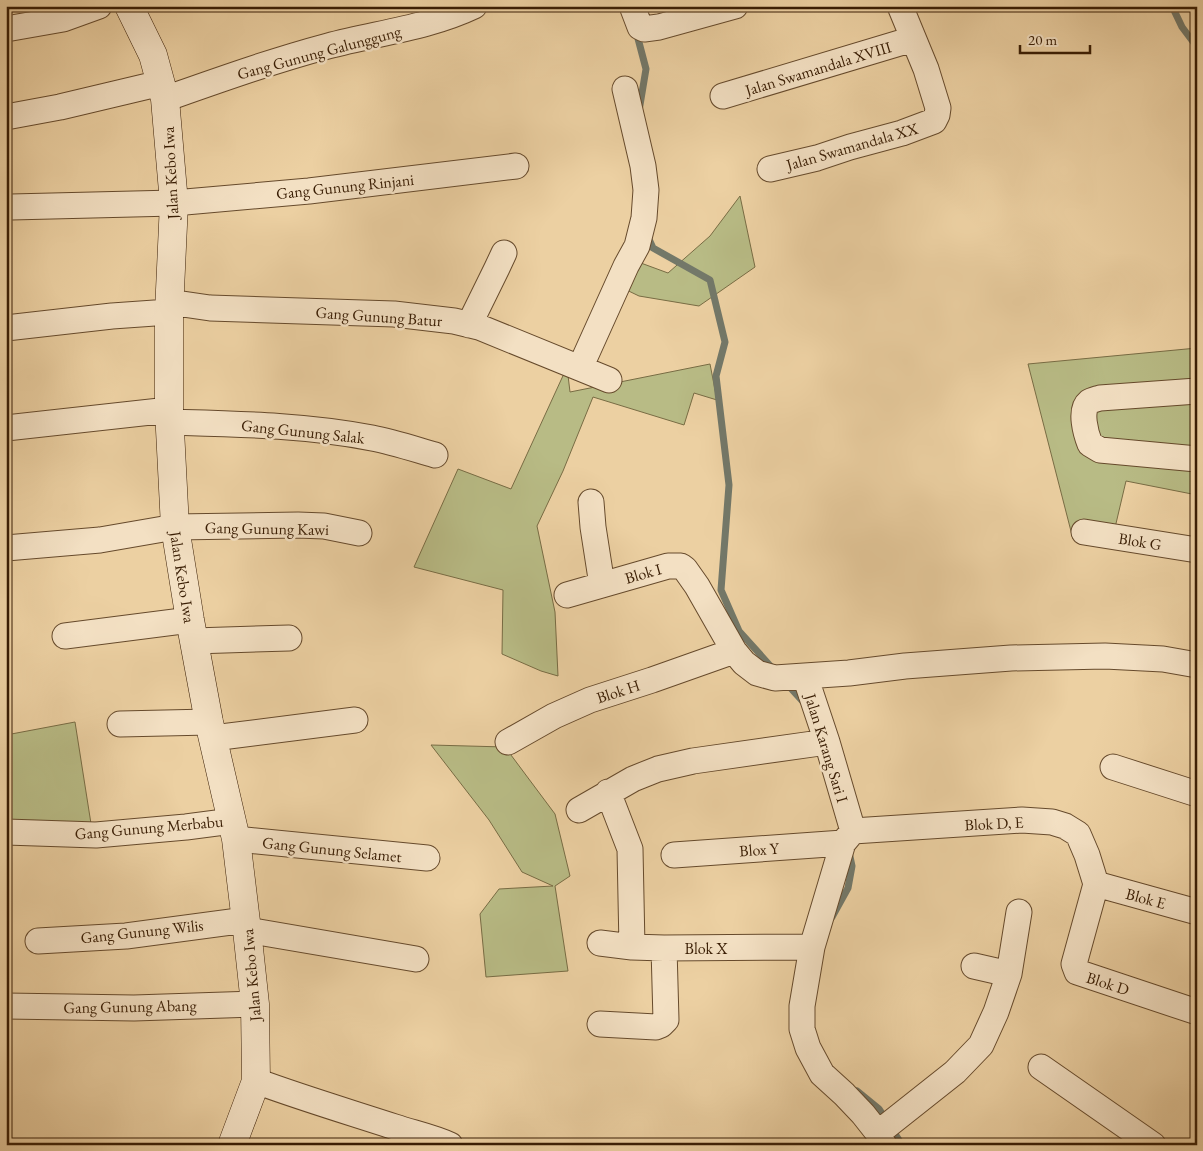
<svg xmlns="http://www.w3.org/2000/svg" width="1203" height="1151" font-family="'EB Garamond',serif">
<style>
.green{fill:#b8bb85;stroke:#786c44}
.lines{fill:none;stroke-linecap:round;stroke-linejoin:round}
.stream{stroke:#737869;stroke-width:7}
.street-casing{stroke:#664a2c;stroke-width:27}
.secondary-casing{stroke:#391d04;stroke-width:29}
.street{stroke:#f3e0c3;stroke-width:25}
.secondary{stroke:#f3e0c3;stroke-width:28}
.labels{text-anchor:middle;stroke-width:5;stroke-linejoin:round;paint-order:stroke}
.street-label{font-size:16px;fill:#391d04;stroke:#f3e0c3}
</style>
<rect width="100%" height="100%" fill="#ecd0a2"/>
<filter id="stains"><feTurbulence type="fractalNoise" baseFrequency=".004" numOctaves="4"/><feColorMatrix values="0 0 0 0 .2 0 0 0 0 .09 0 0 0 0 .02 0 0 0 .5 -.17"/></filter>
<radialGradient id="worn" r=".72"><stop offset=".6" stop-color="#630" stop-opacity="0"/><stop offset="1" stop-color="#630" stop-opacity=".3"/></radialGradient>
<path class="green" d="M 740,196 L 755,267 L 699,306 L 639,296 L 610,282 L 630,259 L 668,273 L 710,236 Z
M 1197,348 L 1197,495 L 1126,481 L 1114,532 L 1073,539 L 1028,364 Z
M 710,364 L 717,400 L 694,393 L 684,425 L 593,397 L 563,471 L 537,526 L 555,612 L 558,676 L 541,671 L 502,654 L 503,590 L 414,567 L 458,469 L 511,489 L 567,367 L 570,392 Z
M 75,722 L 92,830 L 6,838 L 6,735 Z
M 431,745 L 505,747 L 555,814 L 570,876 L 555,886 L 568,971 L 486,977 L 480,914 L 499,889 L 553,886 L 522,872 L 489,820 Z"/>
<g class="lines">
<path class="stream" d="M 1172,6 L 1182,27 L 1197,47
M 636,31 L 646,69 L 639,111
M 647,235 L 653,248 L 710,280 L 725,342 L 716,376 L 729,485 L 721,590 L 739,631 L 774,670
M 786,683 L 806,705
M 832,917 L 848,888 L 852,866 L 849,852
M 857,1091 L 879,1109 L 902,1145"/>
<defs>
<path id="street" d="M 632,6 L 640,27 L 644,29 L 659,27 L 735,6
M 6,29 L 63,19 L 99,6
M 723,96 L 913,39
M 165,99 C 219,80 272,61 328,46 C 376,33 428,28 474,6
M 6,117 L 60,107 L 161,83
M 770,169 L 817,158 L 850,147 L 902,133 L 934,121 L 937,115 L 938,108 L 926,69 L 900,6
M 11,207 L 174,203 L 309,191 L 516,166
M 169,302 L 210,308 L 394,314 L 454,321 L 479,327 L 609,380
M 469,325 L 497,268 L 504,253
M 6,328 L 112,316 L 169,312
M 580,368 L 626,266 L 637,246 L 644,218 L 646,190 L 643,166 L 625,89
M 1197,391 L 1100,398 C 1097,399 1092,400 1089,402 C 1079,410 1086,434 1090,444 L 1100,450 L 1197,459
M 169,422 C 237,424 305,425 372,438 C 393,442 414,449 435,455
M 6,428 L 169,410
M 591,502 L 593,527 L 602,585
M 1084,532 L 1197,550
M 6,548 L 100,540 L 175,527 L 298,525 L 324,526 L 359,533
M 567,595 L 668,566 L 681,566 L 685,569 L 697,586 L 734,651 L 744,663 L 757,673 L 775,678 L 849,673 L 905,666 L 1011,658 L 1105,656 L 1163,659 L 1197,665
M 65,636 L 190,620
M 194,641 L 289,638
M 805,676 L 827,742 L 853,831
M 120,724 L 209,722
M 213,738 L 355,720
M 508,742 L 554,716 L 590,700 L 652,680 L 734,651
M 1113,767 L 1197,794
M 608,792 L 630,849 L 632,947
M 579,810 L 633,779 L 658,769 L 693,761 L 827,742
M 853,831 L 843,843 L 812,947 L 802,1006 L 802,1029 L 808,1048 L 822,1074 L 844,1094 L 863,1114 L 878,1133 L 884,1145
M 853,831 L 1022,820 L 1052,822 L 1065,826 L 1078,834 L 1087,855 L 1096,884
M 6,832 L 96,835 L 186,827 L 232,821
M 236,839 L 427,858
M 674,855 L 843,843
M 1096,884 L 1074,964 L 1077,972 L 1197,1012
M 1096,884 L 1197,912
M 247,930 L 416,959
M 38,941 L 126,936 L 246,920
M 600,943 L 632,947 L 664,948 L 812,947
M 974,966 L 1009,974
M 6,1006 L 134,1008 L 255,1004
M 600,1024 L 656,1027 L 661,1025 L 666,1020 L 664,948
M 1041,1067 L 1153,1145
M 256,1081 C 302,1098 349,1112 395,1127 C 413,1133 433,1137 450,1145
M 878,1133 L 955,1072 L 981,1045 L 996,1012 L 1009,974 L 1019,912"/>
<path id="secondary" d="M 129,6 L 153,55 L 165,99 L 174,203 L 169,312 L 169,410 L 175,527 L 190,620 L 209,722 L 236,839 L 247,930 L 255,1004 L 256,1081 L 232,1145"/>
</defs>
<use href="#street" class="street-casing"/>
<use href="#secondary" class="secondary-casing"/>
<use href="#street" class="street"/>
<use href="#secondary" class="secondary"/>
</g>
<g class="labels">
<g class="street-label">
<text transform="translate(319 52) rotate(-15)" y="6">Gang Gunung Galunggung</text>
<text transform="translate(818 68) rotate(-17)" y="6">Jalan Swamandala XVIII</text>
<text transform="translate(852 146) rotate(-16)" y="6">Jalan Swamandala XX</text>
<text transform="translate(170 173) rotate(-93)" y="6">Jalan Kebo Iwa</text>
<text transform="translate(345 186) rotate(-6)" y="6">Gang Gunung Rinjani</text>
<text transform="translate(379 316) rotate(4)" y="6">Gang Gunung Batur</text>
<text transform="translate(303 431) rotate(6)" y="6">Gang Gunung Salak</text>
<text transform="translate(267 528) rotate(1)" y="6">Gang Gunung Kawi</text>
<text transform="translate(1140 541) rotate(9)" y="6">Blok G</text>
<text transform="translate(643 573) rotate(-16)" y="6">Blok I</text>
<text transform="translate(183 577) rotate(81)" y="6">Jalan Kebo Iwa</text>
<text transform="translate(618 691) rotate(-18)" y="6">Blok H</text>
<text transform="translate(827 748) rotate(73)" y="6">Jalan Karang Sari I</text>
<text transform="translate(994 823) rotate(-3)" y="6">Blok D, E</text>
<text transform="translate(149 827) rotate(-5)" y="6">Gang Gunung Merbabu</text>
<text transform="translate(332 849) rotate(6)" y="6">Gang Gunung Selamet</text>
<text transform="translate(759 849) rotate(-4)" y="6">Blox Y</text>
<text transform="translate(1146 898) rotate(15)" y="6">Blok E</text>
<text transform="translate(142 931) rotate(-6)" y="6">Gang Gunung Wilis</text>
<text x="706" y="954">Blok X</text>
<text transform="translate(251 975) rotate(-95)" y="6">Jalan Kebo Iwa</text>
<text transform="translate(1108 983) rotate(18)" y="6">Blok D</text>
<text transform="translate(130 1006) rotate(-1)" y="6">Gang Gunung Abang</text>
</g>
</g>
<rect width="1203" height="1151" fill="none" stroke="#ecd0a2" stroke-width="25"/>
<rect x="8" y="8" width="1188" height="1136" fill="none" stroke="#391d04" stroke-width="2.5"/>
<rect x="12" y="12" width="1178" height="1126" fill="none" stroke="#391d04"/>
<path d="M1020 45v8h70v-8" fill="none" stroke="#391d04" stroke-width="2.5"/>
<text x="1028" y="45" font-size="15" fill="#391d04" stroke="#f3e0c3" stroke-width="4" paint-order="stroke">20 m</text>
<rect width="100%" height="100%" filter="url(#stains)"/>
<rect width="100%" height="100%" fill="url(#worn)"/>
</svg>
